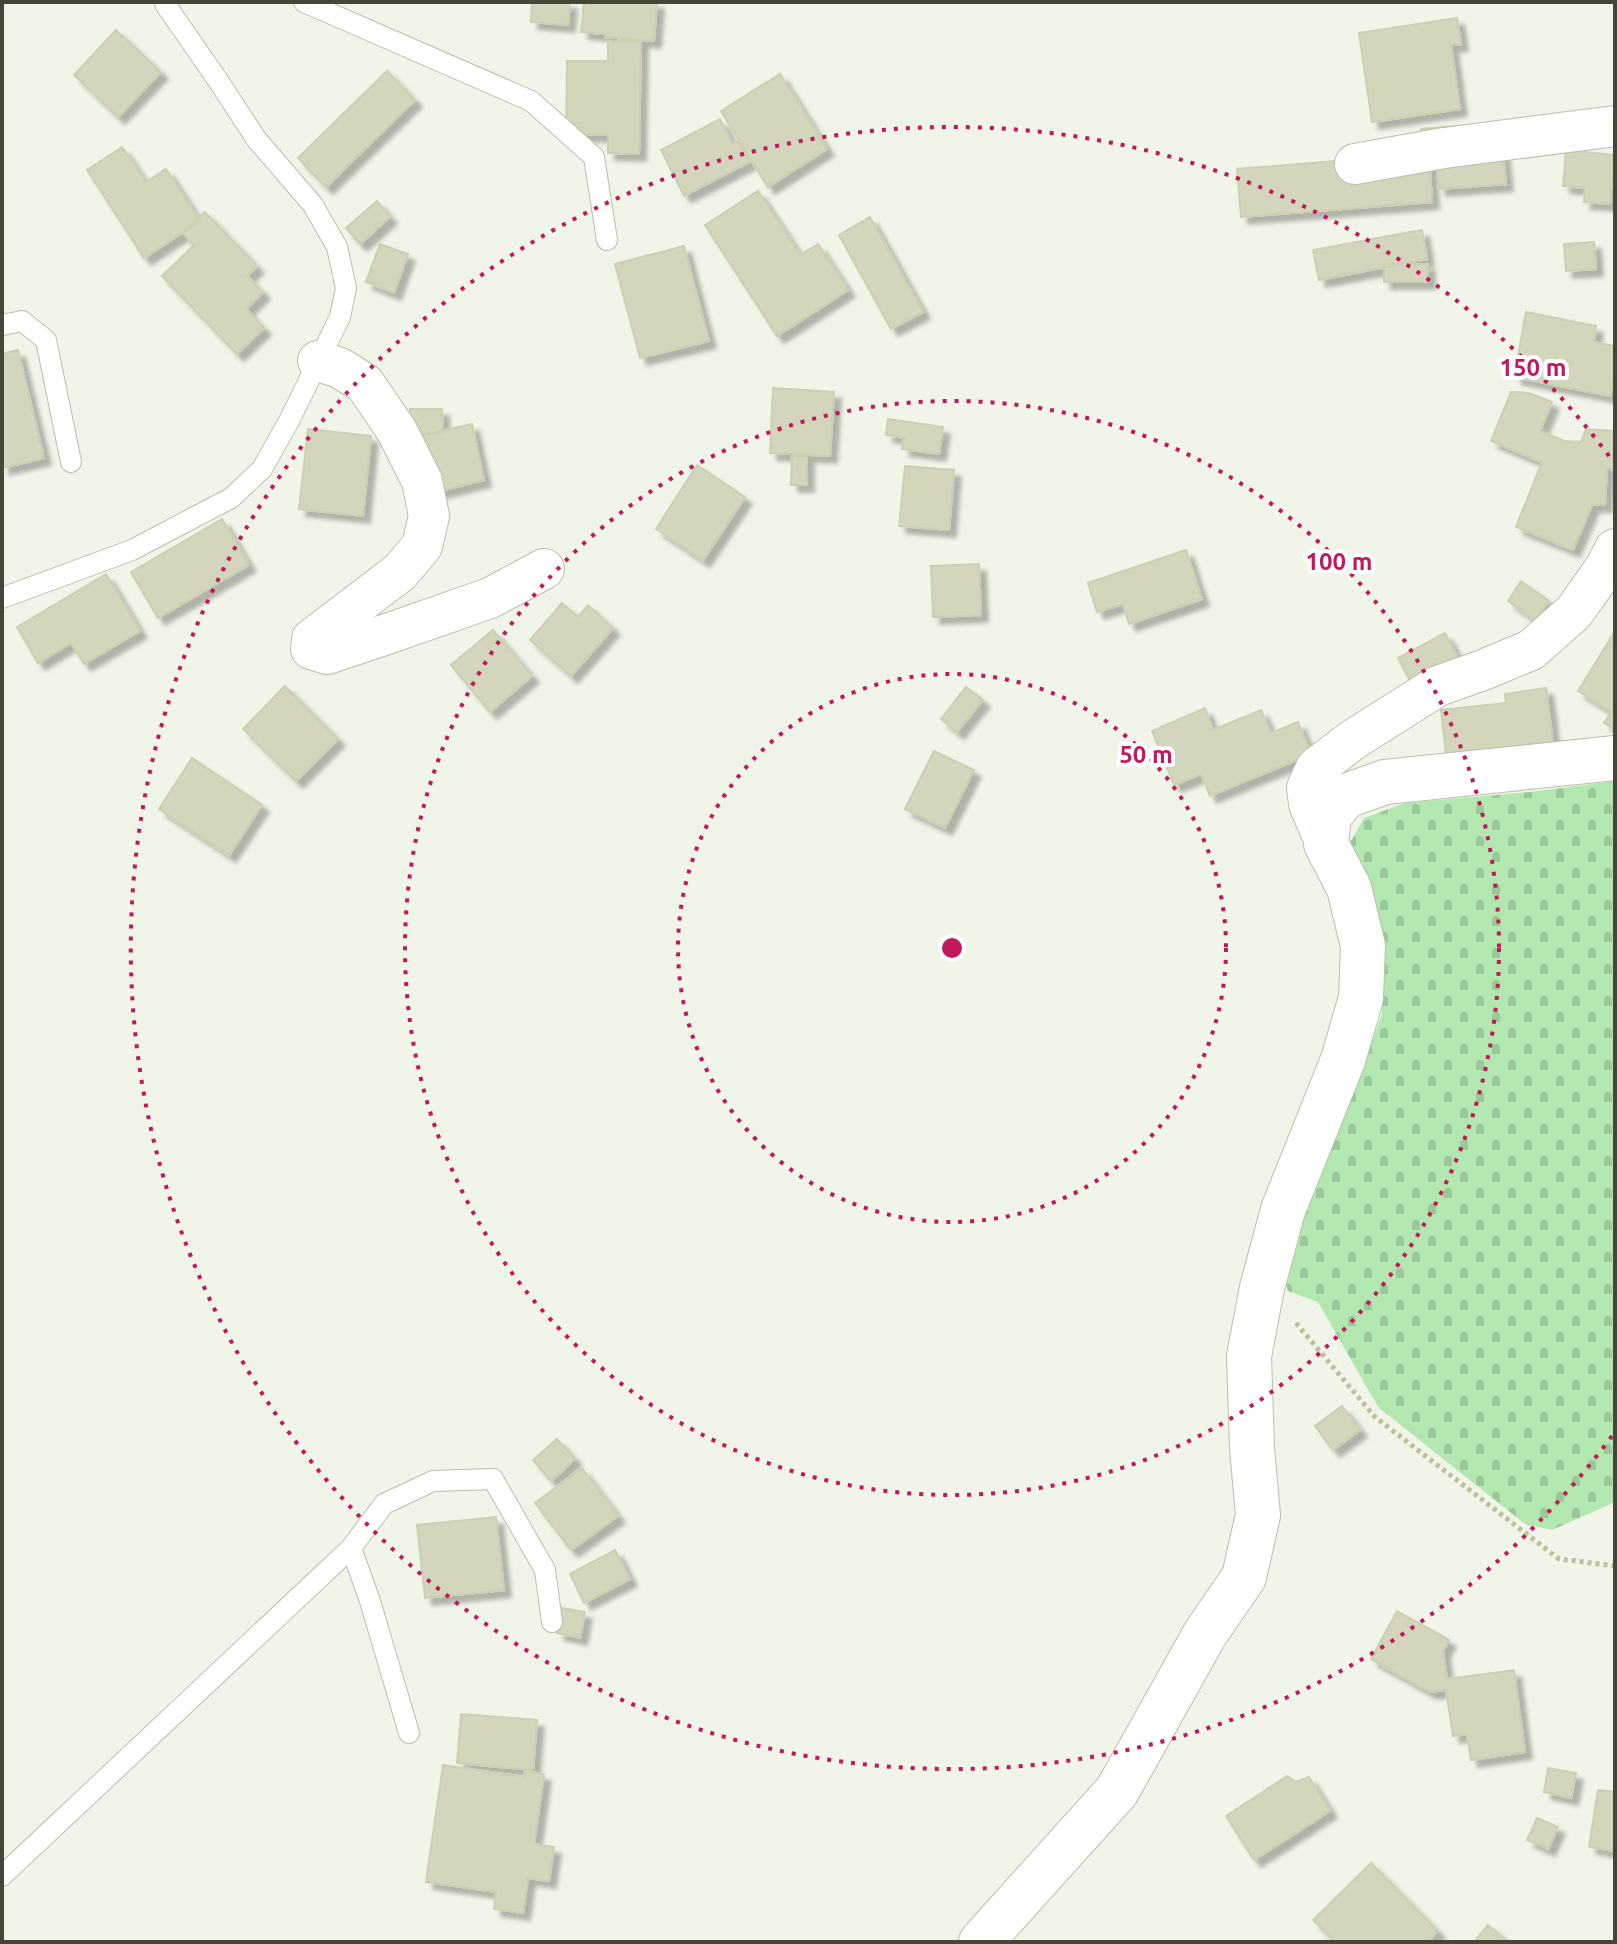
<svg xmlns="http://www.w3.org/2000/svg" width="1617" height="1944" font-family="Ubuntu,sans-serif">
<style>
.cemetery{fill:url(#cemetery-stones)}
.building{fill:#d3d6bd;stroke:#ccd0b0;stroke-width:2;filter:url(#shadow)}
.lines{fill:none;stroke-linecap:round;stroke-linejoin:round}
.service-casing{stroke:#bbbfaa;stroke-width:22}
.minor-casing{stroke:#bbbfaa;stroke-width:42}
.tertiary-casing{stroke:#bbbfaa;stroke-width:46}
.path{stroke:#bbc19b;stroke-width:5;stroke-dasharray:4 4;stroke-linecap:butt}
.service{stroke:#fff;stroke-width:20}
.minor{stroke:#fff;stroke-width:40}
.tertiary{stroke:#fff;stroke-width:44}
.ring{fill:none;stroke:#c2185b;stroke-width:4;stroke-dasharray:4 8}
.centre{fill:#c2185b;stroke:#fff;stroke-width:4}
.ring-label{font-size:24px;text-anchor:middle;font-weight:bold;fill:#c2185b;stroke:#fff;stroke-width:8;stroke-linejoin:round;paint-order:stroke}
</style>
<defs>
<pattern id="cemetery-stones" width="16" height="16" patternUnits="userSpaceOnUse" patternTransform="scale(2)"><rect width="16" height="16" fill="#b2e8b0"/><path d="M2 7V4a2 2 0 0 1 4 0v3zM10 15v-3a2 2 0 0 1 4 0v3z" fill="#9ac898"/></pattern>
<filter id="shadow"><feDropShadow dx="7" dy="7" stdDeviation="2" flood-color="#0004"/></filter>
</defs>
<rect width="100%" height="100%" fill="#f1f4e8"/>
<path class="cemetery" d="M 1615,781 L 1615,1502 L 1552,1530 L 1525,1524 L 1378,1407 L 1318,1302 L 1288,1291 L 1280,1265 L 1361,1069 L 1382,1015 L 1383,960 L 1347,848 L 1364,818 L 1405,803 L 1530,792 Z"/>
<path class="building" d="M 532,2 L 570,2 L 568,25 L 531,22 Z
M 584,2 L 657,2 L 654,41 L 605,37 L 605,34 L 581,32 Z
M 1457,18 L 1461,44 L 1451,45 L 1460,109 L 1372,122 L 1359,33 Z
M 116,30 L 161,72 L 118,117 L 74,75 Z
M 608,41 L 641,41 L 639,154 L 608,153 L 608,135 L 566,134 L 567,61 L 608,61 Z
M 387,71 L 415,100 L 326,187 L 298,158 Z
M 780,74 L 827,149 L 768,187 L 721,111 Z
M 720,119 L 733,144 L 738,141 L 749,162 L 684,196 L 661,150 Z
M 1493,123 L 1503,155 L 1506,184 L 1439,189 L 1437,168 L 1430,169 L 1432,202 L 1241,217 L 1237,169 L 1422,154 L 1421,129 Z
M 122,147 L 146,182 L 166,169 L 200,221 L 144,258 L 87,170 Z
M 1566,150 L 1614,155 L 1610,204 L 1584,202 L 1585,188 L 1563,186 Z
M 758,191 L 800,255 L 818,244 L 848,290 L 777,336 L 705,225 Z
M 377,201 L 390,217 L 360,244 L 346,228 Z
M 205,212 L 257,266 L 247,276 L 263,292 L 246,309 L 264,328 L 237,354 L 162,276 L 194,245 L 183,233 Z
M 870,217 L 923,312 L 891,329 L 839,235 Z
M 1422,230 L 1427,259 L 1319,280 L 1313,250 Z
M 1594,242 L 1596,269 L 1566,271 L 1564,244 Z
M 380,244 L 408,254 L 394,293 L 366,282 Z
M 684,246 L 709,341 L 640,358 L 615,264 Z
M 1384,264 L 1428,264 L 1428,282 L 1384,282 Z
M 1526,312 L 1596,326 L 1594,342 L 1615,346 L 1615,374 L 1610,396 L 1514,377 Z
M 18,350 L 44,458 L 2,468 L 2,354 Z
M 773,388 L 834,392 L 830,456 L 770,453 Z
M 1511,392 L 1529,393 L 1552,402 L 1540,431 L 1564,441 L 1581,442 L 1586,429 L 1615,431 L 1615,471 L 1607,468 L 1605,505 L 1592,505 L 1573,550 L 1516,527 L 1542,462 L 1491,441 Z
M 410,409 L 442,409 L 443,433 L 410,434 Z
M 888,419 L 943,427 L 939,454 L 902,449 L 904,438 L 886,435 Z
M 472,424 L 484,480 L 436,492 L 423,435 Z
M 308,429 L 371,436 L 363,516 L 299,509 Z
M 792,456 L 807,456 L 807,485 L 791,485 Z
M 697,465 L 745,497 L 703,560 L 656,529 Z
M 905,466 L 954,470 L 949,530 L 899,526 Z
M 222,519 L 249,565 L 158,618 L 131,572 Z
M 1186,550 L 1202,599 L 1129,624 L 1123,604 L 1097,612 L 1088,583 Z
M 979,564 L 981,615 L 933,617 L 931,566 Z
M 106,574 L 140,631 L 84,664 L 71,643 L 38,663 L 17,627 Z
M 1521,581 L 1549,601 L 1535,620 L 1508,601 Z
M 562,603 L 578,617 L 588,605 L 613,628 L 571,676 L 530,640 Z
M 493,630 L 532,676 L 490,712 L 451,665 Z
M 1615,631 L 1615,729 L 1604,723 L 1611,712 L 1578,691 Z
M 1445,633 L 1462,666 L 1415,691 L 1398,658 Z
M 285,686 L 338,739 L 296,781 L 243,729 Z
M 966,687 L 983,700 L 957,732 L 941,719 Z
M 1546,688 L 1554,751 L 1447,764 L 1441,710 L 1506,703 L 1505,694 Z
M 1205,708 L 1213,730 L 1261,710 L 1271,733 L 1298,722 L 1311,754 L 1210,796 L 1201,774 L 1174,785 L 1152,731 Z
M 934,751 L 974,770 L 945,828 L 905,809 Z
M 192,758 L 262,805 L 229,855 L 159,809 Z
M 1342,1406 L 1360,1430 L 1333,1450 L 1315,1426 Z
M 557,1439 L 575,1459 L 551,1481 L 533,1460 Z
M 582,1468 L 618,1516 L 571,1550 L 535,1503 Z
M 496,1517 L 504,1590 L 425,1598 L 417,1525 Z
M 615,1550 L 630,1579 L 584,1603 L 570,1574 Z
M 562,1608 L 585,1612 L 580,1638 L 557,1633 Z
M 1397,1611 L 1449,1640 L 1443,1651 L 1447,1679 L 1514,1670 L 1525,1752 L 1471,1760 L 1467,1734 L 1453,1736 L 1446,1690 L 1430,1692 L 1371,1659 Z
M 461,1714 L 537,1720 L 533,1770 L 457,1763 Z
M 443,1765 L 524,1777 L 524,1771 L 544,1774 L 534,1844 L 554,1847 L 549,1881 L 528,1878 L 523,1913 L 494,1909 L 496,1892 L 426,1882 Z
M 1548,1768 L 1576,1773 L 1571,1798 L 1544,1792 Z
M 1287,1776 L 1296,1782 L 1309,1777 L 1330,1811 L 1254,1860 L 1226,1816 Z
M 1598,1790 L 1615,1792 L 1615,1851 L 1589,1847 Z
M 1537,1818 L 1558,1827 L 1548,1849 L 1527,1840 Z
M 1371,1863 L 1438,1931 L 1427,1942 L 1335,1942 L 1313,1920 Z
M 1488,1925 L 1509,1942 L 1474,1942 Z"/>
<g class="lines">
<defs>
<path id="service" d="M 304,2 L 531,101 L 594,157 L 607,240
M 2,325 L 22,321 L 46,340 L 71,462
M 2,598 L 132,550 L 231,498 L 262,469 L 290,419 L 340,317 L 346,288 L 337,247 L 313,205 L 257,140 L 217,79 L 165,4 L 168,2
M 351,1548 L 384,1504 L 433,1481 L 493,1479 L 545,1570 L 552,1622
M 2,1876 L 351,1548 L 370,1601 L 409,1733"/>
<path id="minor" d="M 1355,164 L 1444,148 L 1615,126
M 318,361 L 340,368 L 365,384 L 397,431 L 422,481 L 429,516 L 422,546 L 400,572 L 312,639 L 311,649 L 327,654 L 390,633 L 490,598 L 544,569
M 1326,844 L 1309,804 L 1307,788 L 1316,768 L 1354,739 L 1438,686 L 1483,670 L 1531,650 L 1574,612 L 1605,568 L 1615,549"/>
<path id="tertiary" d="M 981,1942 L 1117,1791 L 1205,1634 L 1244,1577 L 1258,1515 L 1252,1448 L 1249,1356 L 1262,1288 L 1283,1210 L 1343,1060 L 1361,998 L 1363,946 L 1349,888 L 1326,844 L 1329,815 L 1346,796 L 1385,782 L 1615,758"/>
</defs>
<use href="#service" class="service-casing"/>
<use href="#minor" class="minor-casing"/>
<use href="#tertiary" class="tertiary-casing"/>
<path class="path" d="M 1296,1323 L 1375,1417 L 1559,1559 L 1615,1566"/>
<use href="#service" class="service"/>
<use href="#minor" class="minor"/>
<use href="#tertiary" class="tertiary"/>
</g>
<g class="ring">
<circle cx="952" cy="948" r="274"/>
<circle cx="952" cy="948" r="547"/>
<path d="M1612 1436A821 821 0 1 1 1612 460"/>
</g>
<circle cx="952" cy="948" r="12" class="centre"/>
<g class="ring-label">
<text x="1533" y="376">150 m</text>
<text x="1339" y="570">100 m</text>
<text x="1146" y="763">50 m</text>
</g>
<rect width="1617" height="1944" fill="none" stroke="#454736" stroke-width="8"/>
</svg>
